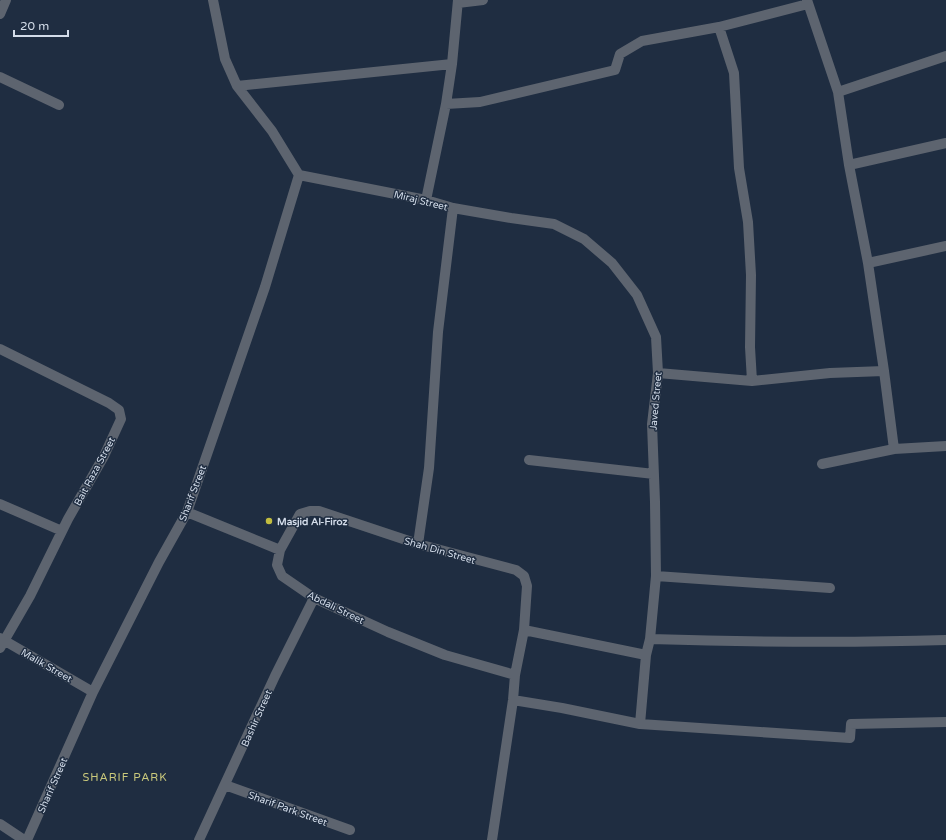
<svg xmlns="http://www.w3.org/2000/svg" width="946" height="840" font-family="'Varela Round',sans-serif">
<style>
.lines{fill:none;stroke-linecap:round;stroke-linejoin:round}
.minor{stroke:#5d646f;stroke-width:10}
.poi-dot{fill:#c2bd3f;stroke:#1f2d41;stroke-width:1.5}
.labels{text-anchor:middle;stroke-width:3;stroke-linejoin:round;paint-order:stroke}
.street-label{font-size:10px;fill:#d3dce9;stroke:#1f2d41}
.poi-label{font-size:10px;font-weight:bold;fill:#d3dce9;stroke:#1f2d41;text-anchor:start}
.neighbourhood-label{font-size:11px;letter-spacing:1px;fill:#cbca7c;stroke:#1f2d41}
</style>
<rect width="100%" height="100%" fill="#1f2d41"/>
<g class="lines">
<path class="minor" d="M 213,0 L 225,59 L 237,86 L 272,131 L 299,175 L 426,200 L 453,208 L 511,218 L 554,224 L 584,239 L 612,263 L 637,295 L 656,337 L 658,373 L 652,424 L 655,502 L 656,576 L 650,639 L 646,655 L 640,724
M 807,0 L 838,92 L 849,165 L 868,263 L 884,371 L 894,449
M 458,3 L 483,0
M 0,14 L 6,0
M 719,27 L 808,4
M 0,77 L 59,105
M 237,86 L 452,64
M 838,92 L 946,56
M 446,104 L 480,102 L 615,70 L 620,54 L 642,41 L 719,27 L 734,73 L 739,168 L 748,222 L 751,275 L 750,347 L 752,381
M 849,165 L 946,143
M 426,200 L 446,104 L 452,64 L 458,0
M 868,263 L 946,246
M 0,349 L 109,403 L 119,410 L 121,419 L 104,456 L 68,519 L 30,596 L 0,648
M 658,373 L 752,381 L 830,373 L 884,371
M 529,460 L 654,474
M 822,464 L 894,449 L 946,446
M 0,504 L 62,531
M 187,512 L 280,550 L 277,565 L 282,576 L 314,598 L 388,632 L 445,655 L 515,675
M 418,544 L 429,468 L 438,332 L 453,208
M 280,550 L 300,514 L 310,511 L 319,511 L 418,544 L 516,570 L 524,576 L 527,586 L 524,630 L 515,675 L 513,700 L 492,840
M 656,576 L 830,588
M 524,630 L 646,655
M 0,638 L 93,692
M 650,639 C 749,642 847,643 946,640
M 513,700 L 562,708 L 640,724 L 850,738 L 851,724 L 946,722
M 225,785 L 350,830
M 0,824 L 24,840
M 27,840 L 93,692 L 159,562 L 187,512 L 265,287 L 299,175
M 199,840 L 275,676 L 314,598"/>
</g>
<circle class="poi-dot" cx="269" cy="521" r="4"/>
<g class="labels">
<g class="street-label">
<text transform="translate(421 200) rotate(14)" y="4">Miraj Street</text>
<text transform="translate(655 401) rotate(-85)" y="4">Javed Street</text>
<text transform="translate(94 471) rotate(-62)" y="4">Bait Raza Street</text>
<text transform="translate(192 493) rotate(-69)" y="4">Sharif Street</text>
<text transform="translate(440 550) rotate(16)" y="4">Shah Din Street</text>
<text transform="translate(336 607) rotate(26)" y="4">Abdali Street</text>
<text transform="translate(47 665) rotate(30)" y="4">Malik Street</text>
<text transform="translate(256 718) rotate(-66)" y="4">Bashir Street</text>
<text transform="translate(52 785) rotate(-66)" y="4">Sharif Street</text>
<text transform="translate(288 808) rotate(20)" y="4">Sharif Park Street</text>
</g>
<g class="poi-label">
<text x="277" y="525">Masjid Al-Firoz</text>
</g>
<g class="neighbourhood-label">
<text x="125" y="781">SHARIF PARK</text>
</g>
</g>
<path d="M14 30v6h54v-6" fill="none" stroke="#d3dce9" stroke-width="2"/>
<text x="20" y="30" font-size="12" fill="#d3dce9" stroke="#1f2d41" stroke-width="3" paint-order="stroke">20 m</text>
</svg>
